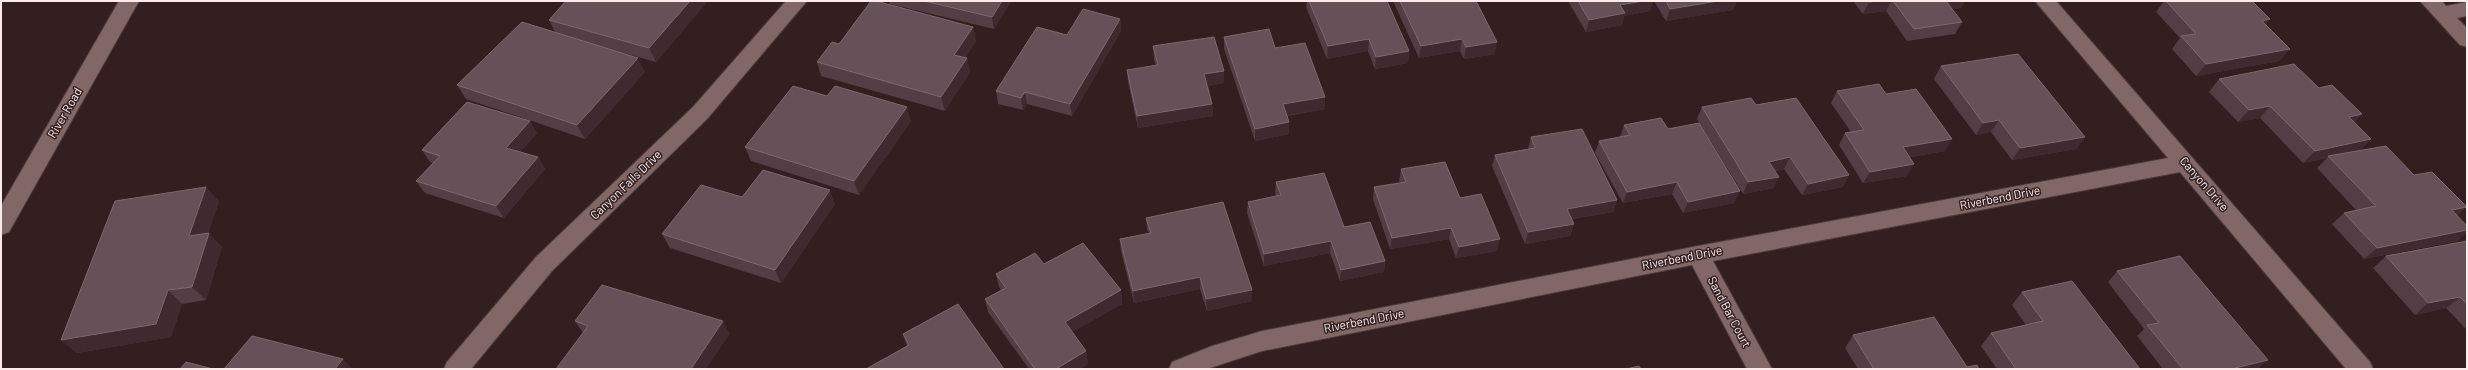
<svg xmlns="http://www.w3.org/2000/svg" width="2468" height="370" font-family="Barlow,sans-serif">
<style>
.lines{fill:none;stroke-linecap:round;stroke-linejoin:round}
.minor-casing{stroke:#4c3a3a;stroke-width:2}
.minor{fill:#816867;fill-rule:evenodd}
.wall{fill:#533e45}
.shaded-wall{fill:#3e2a2f}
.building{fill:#655157;stroke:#7c696e}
.labels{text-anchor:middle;stroke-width:3;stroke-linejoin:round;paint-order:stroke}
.street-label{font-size:12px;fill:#fbeceb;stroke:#331f1f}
</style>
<rect width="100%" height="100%" fill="#331f1f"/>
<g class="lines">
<defs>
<path id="minor" d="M 119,1 L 139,1 L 9,232 L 1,235 L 1,206 Z
M 786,1 L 807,1 L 707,119 L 552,271 L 471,369 L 444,369 L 447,362 L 536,257 L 693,107 Z
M 2035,1 L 2056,1 L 2370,362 L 2373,369 L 2346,369 L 2180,172 L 1713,261 L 1772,369 L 1747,369 L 1692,265 L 1262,351 L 1207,369 L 1169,369 L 1172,362 L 1212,346 L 1262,331 L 1698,246 L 2168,158 Z
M 2420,1 L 2442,1 L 2446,6 L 2467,2 L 2467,16 L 2457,18 L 2467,28 L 2467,47 L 2460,45 Z"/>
</defs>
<use href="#minor" class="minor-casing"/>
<use href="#minor" class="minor"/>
</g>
<path class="wall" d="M 566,1 L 708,1 L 656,62 L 606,48 L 645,72 L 585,139 L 466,99 L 457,85 L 555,32 L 549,20 Z
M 889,1 L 1011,1 L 994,29 L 890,4 Z
M 1307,1 L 1387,1 L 1409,51 L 1408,63 L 1375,69 L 1368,51 L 1327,59 L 1306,7 Z
M 1393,1 L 1476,1 L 1495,54 L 1464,59 L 1460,51 L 1419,58 Z
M 1568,1 L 1653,1 L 1650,11 L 1624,16 L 1622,25 L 1586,32 Z
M 1654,1 L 1737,1 L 1733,10 L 1666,21 Z
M 1853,1 L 1964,1 L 1961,8 L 1952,9 L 1962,22 L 1955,34 L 1907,41 L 1886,11 L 1863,14 Z
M 2164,1 L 2252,1 L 2266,25 L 2290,49 L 2279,61 L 2196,76 L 2172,49 L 2180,38 L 2156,12 Z
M 1120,19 L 1121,31 L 1072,116 L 1027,104 L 1023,110 L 998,104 L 996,91 L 1067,35 Z
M 973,27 L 976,41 L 965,58 L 967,58 L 970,72 L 945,111 L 821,76 L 817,62 L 839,44 Z
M 1224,37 L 1275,48 L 1325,109 L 1287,116 L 1289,134 L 1255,141 L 1224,49 Z
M 1153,46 L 1224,71 L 1224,83 L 1208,86 L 1212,104 L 1213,116 L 1138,128 L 1128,82 L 1127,70 L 1156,66 L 1154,59 Z
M 1941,66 L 2085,137 L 2076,149 L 2012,160 L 1991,132 L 1976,135 L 1934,79 Z
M 2219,79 L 2319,88 L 2362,114 L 2354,123 L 2371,139 L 2359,151 L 2414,175 L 2467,226 L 2467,232 L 2457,241 L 2364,259 L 2332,224 L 2344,213 L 2356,210 L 2317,168 L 2327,158 L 2303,163 L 2260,118 L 2238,122 L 2209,92 Z
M 1837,91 L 1886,94 L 1945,151 L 1910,157 L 1907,176 L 1863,183 L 1839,145 L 1845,133 L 1851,132 L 1831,103 Z
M 1756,105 L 1843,187 L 1802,195 L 1784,169 L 1776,171 L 1774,188 L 1743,194 L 1697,119 L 1702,107 Z
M 911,121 L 859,195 L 751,161 L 745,147 Z
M 1624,125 L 1668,129 L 1734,203 L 1683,213 L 1672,194 L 1623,203 L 1595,153 L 1599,141 L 1620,137 Z
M 537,133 L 520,152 L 538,157 L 545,169 L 504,218 L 425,193 L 416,181 L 433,163 L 430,162 L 422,150 Z
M 1531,137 L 1617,200 L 1613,212 L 1572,219 L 1574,224 L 1570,236 L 1525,244 L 1492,166 L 1495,155 L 1528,149 Z
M 1401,169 L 1460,198 L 1497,251 L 1456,258 L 1449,239 L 1390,249 L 1373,199 L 1374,187 L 1400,183 L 1399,181 Z
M 1276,182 L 1344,227 L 1385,261 L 1384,272 L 1340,281 L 1330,253 L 1264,266 L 1247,213 L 1248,202 L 1276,196 L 1275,194 Z
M 742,197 L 835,204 L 781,283 L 670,248 L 662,234 Z
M 219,201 L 208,234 L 222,247 L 206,300 L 182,304 L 171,337 L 77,353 L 61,340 Z
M 1146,218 L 1252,301 L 1207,311 L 1200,289 L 1134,303 L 1121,251 L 1120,239 L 1149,233 L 1147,229 Z
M 2467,241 L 2467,330 L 2446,308 L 2415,315 L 2373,268 L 2386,256 Z
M 1044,264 L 1121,290 L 1122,304 L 1072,332 L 1086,351 L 1088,364 L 1080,369 L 1029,369 L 988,312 L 985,299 L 1001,290 L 999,287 L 996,274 Z
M 2117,271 L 2258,369 L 2163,369 L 2137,336 L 2144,329 L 2108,282 Z
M 2022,292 L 2140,369 L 1997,369 L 1981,346 L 1991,333 L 2026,325 L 2012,305 Z
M 575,321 L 730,334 L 583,333 Z
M 903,334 L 1004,369 L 907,347 Z
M 1853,335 L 1967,367 L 1979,369 L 1858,369 L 1845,348 Z"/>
<path class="shaded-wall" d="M 690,1 L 708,1 L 656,62 L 649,48 Z
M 1002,1 L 1011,1 L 994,29 L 992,17 Z
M 1643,1 L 1653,1 L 1650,11 L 1624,16 L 1622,25 L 1586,32 L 1589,20 L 1620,5 Z
M 1718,1 L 1737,1 L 1733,10 L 1666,21 L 1670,9 Z
M 1877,1 L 1891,1 L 1886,11 L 1863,14 L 1869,2 Z
M 1944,1 L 1964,1 L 1961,8 L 1938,11 Z
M 1120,19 L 1121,31 L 1072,116 L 1070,104 Z
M 2270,19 L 2260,32 L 2262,21 Z
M 973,27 L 976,41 L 957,69 L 954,55 Z
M 1369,39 L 1368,51 L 1327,59 L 1328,46 Z
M 1462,39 L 1460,51 L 1419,58 L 1421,46 Z
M 1497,42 L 1495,54 L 1464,59 L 1466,47 Z
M 2290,49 L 2279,61 L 2196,76 L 2206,64 Z
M 1409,51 L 1408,63 L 1375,69 L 1376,57 Z
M 638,58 L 645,72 L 585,139 L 577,125 Z
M 967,58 L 970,72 L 945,111 L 941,97 Z
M 1224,71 L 1224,83 L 1205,87 L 1204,74 Z
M 1025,92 L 1027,104 L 1023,110 L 1021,98 Z
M 1325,97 L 1325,109 L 1283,116 L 1283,104 Z
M 1212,104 L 1213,116 L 1138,128 L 1137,116 Z
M 2270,106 L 2260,118 L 2238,122 L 2249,110 Z
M 907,107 L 911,121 L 859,195 L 854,181 Z
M 2362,114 L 2351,126 L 2349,117 Z
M 1999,120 L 1991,132 L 1976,135 L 1983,123 Z
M 530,121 L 537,133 L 513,160 L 506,148 Z
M 1289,122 L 1289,134 L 1255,141 L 1255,129 Z
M 2085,137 L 2076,149 L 2012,160 L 2020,148 Z
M 1952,139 L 1945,151 L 1896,159 L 1903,147 Z
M 2371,139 L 2359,151 L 2328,156 L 2327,158 L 2303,163 L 2315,151 Z
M 538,157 L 545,169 L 504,218 L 496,206 Z
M 1790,157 L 1784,169 L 1764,173 L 1769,162 Z
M 1914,164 L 1907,176 L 1863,183 L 1870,172 Z
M 1849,175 L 1843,187 L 1802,195 L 1808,184 Z
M 1779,177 L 1774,188 L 1743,194 L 1748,182 Z
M 1677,182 L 1672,194 L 1623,203 L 1627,192 Z
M 206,187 L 219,201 L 203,250 L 189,236 Z
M 830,190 L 835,204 L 781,283 L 775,270 Z
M 1740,191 L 1734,203 L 1683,213 L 1688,202 Z
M 1617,200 L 1613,212 L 1563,220 L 1567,209 Z
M 2467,207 L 2454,219 L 2452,210 Z
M 1574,224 L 1570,236 L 1525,244 L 1528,232 Z
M 1451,228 L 1449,239 L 1390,249 L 1392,238 Z
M 2467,230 L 2467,232 L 2457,241 L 2364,259 L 2377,248 Z
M 209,233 L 222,247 L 206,300 L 192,287 Z
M 1500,239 L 1497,251 L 1456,258 L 1459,247 Z
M 1331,241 L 1330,253 L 1264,266 L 1264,254 Z
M 1385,261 L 1384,272 L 1340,281 L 1341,270 Z
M 1200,277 L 1200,289 L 1134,303 L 1133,291 Z
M 168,290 L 182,304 L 171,337 L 77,353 L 61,340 Z
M 1121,290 L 1122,304 L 1067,335 L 1065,322 Z
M 1252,290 L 1252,301 L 1207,311 L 1206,299 Z
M 2460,297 L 2446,308 L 2415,315 L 2428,303 Z
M 723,321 L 730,334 L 706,369 L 691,369 Z
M 1086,351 L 1088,364 L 1080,369 L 1056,369 Z
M 343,359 L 353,369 L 335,369 Z
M 2268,360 L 2258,369 L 2231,369 Z"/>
<path class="building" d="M 566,1 L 690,1 L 649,48 L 549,20 Z
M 871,1 L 876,1 L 973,27 L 954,55 L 967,58 L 941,97 L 817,62 L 832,42 L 839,44 Z
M 924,1 L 1002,1 L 992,17 Z
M 1309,1 L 1387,1 L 1409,51 L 1376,57 L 1369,39 L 1328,46 Z
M 1400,1 L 1476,1 L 1497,42 L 1466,47 L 1462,39 L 1421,46 Z
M 1578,1 L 1643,1 L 1620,5 L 1625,13 L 1589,20 Z
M 1666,1 L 1718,1 L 1670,9 Z
M 1868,1 L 1877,1 L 1869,2 Z
M 1893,1 L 1946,1 L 1962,22 L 1914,29 Z
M 2166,1 L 2252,1 L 2270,19 L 2262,21 L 2290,49 L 2206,64 L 2181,36 L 2196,34 Z
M 1083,9 L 1120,19 L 1070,104 L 1025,92 L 1021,98 L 996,91 L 1037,27 L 1067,35 Z
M 522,22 L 638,58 L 577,125 L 457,85 Z
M 1269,29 L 1275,48 L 1305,43 L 1325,97 L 1283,104 L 1289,122 L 1255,129 L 1224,37 Z
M 1214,37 L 1224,71 L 1204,74 L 1212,104 L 1137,116 L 1127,70 L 1158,65 L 1153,46 Z
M 2018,54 L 2085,137 L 2020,148 L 1999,120 L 1983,123 L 1941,66 Z
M 2294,64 L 2319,88 L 2332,85 L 2362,114 L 2349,117 L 2371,139 L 2315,151 L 2270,106 L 2249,110 L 2219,79 Z
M 1879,84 L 1886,94 L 1916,89 L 1952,139 L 1903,147 L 1914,164 L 1870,172 L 1845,133 L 1864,130 L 1837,91 Z
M 793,86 L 827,96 L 835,86 L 907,107 L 854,181 L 745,147 Z
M 1751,98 L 1756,105 L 1796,98 L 1849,175 L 1808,184 L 1790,157 L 1769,162 L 1779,177 L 1748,182 L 1702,107 Z
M 467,102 L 530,121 L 506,148 L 538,157 L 496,206 L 416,181 L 440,156 L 422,150 Z
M 1661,118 L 1668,129 L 1699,123 L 1740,191 L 1688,202 L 1677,182 L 1627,192 L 1599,141 L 1630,135 L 1624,125 Z
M 1582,129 L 1617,200 L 1567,209 L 1574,224 L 1528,232 L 1495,155 L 1535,148 L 1531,137 Z
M 2386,146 L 2414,175 L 2432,172 L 2467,207 L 2452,210 L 2467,226 L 2467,230 L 2377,248 L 2344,213 L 2376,206 L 2328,156 Z
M 1445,162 L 1460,198 L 1481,194 L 1500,239 L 1459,247 L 1451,228 L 1392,238 L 1374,187 L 1406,182 L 1401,169 Z
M 763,170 L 830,190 L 775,270 L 662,234 L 701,185 L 742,197 Z
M 1324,173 L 1344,227 L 1370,222 L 1385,261 L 1341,270 L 1331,241 L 1264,254 L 1248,202 L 1281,195 L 1276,182 Z
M 206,187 L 189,236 L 209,233 L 192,287 L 168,290 L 156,324 L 61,340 L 115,201 Z
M 1223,202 L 1252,290 L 1206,299 L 1200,277 L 1133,291 L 1120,239 L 1151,233 L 1146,218 Z
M 2467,241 L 2467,304 L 2460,297 L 2428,303 L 2386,256 Z
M 1083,243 L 1121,290 L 1065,322 L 1086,351 L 1056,369 L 1035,369 L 985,299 L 1006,288 L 996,274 L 1035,253 L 1044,264 Z
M 2180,256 L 2268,360 L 2231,369 L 2183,369 L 2147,325 L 2159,323 L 2117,271 Z
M 2072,281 L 2140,369 L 2016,369 L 1991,333 L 2043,321 L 2022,292 Z
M 602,285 L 723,321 L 691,369 L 556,369 L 588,326 L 575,321 Z
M 958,304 L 1004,369 L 866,369 L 909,345 L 903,334 Z
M 1934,317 L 1967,367 L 1977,365 L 1979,369 L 1874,369 L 1853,335 Z
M 252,336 L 343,359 L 335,369 L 224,369 Z
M 186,362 L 213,369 L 180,369 Z
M 1639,366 L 1641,369 L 1626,369 Z"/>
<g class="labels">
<g class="street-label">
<text transform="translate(65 113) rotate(-60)" y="4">River Road</text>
<text transform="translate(2204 184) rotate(49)" y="4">Canyon Drive</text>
<text transform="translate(626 185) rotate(-44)" y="4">Canyon Falls Drive</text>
<text transform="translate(2000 198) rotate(-11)" y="4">Riverbend Drive</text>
<text transform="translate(1682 258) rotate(-11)" y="4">Riverbend Drive</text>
<text transform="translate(1729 312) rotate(62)" y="4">Sand Bar Court</text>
<text transform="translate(1364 321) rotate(-11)" y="4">Riverbend Drive</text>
</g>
</g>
<rect width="2468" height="370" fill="none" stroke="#fbeceb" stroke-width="4"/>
</svg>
